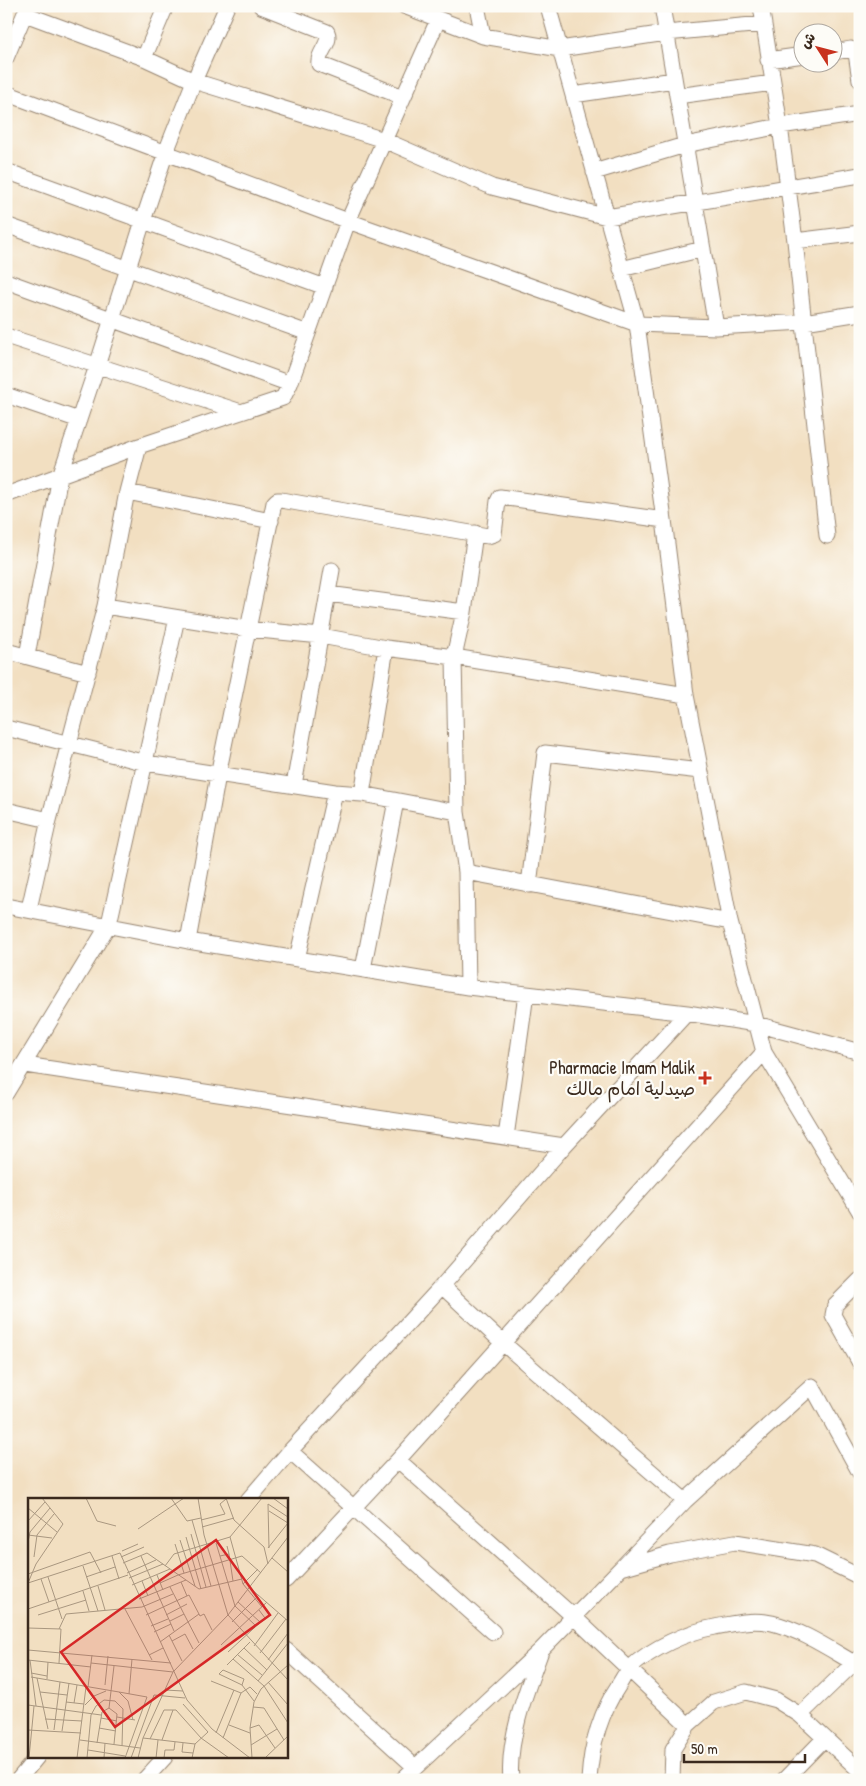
<svg xmlns="http://www.w3.org/2000/svg" width="866" height="1786" font-family="'Patrick Hand','Playpen Sans Arabic',sans-serif">
<style>
.lines{fill:none;stroke-linecap:round;stroke-linejoin:round}
.minor-casing{stroke:#968470;stroke-width:17}
.minor{stroke:#fff;stroke-width:15}
.poi-dot{fill:#c8321e;stroke:#fdfcf7;stroke-width:2}
.labels{text-anchor:middle;stroke-width:4.5;stroke-linejoin:round;paint-order:stroke}
.poi-label{font-size:18px;fill:#3b2a1e;stroke:#fdfcf7;text-anchor:end}
.inset-road{fill:none;stroke:#a99780;stroke-width:1}
.view{fill:#d62828;fill-opacity:0.15;stroke:#d62828;stroke-width:2.5}
.inset-edge{fill:none;stroke:#3b2a1e;stroke-width:2.5}
</style>
<rect width="100%" height="100%" fill="#fdfcf7"/>
<filter id="ink" filterUnits="userSpaceOnUse"><feTurbulence type="fractalNoise" baseFrequency=".02" numOctaves="2"/><feDisplacementMap in="SourceGraphic" scale="10" xChannelSelector="R" yChannelSelector="G"/><feConvolveMatrix kernelMatrix="1 2 1 2 8 2 1 2 1" color-interpolation-filters="sRGB"/></filter>
<filter id="wash" filterUnits="userSpaceOnUse"><feTurbulence type="fractalNoise" baseFrequency=".0096" numOctaves="4" result="noise"/><feDisplacementMap in="SourceGraphic" scale="20" xChannelSelector="R" yChannelSelector="G"/><feGaussianBlur stdDeviation="1.12" result="paint"/><feColorMatrix in="noise" values="0 0 0 0 0 0 0 0 0 0 0 0 0 0 0 0 0 1.4 0 .05"/><feComposite in="paint" operator="in"/></filter>
<g filter="url(#wash)">
<rect width="100%" height="100%" fill="#f2dfc1"/>
</g>
<g filter="url(#ink)">
<g class="lines">
<defs>
<path id="minor" d="M 261,6 L 327,32 C 332,43 317,53 319,64 L 403,97
M 404,6 L 483,36 L 560,49 L 666,33 L 763,24
M 477,6 L 483,36
M 548,6 L 637,324 L 664,520 L 686,695 L 730,922 L 764,1052 L 860,1212
M 662,6 L 716,327
M 761,6 L 780,126 L 795,241 L 827,536
M 25,14 L 144,58 L 194,81 L 384,140 L 492,187 L 607,217 L 860,175
M 834,52 L 851,49 L 856,53 L 860,80
M 6,58 L 28,6
M 144,58 L 166,6
M 768,60 L 804,55
M 6,93 L 348,221 L 637,324 L 716,327 L 804,322 L 860,313
M 573,95 L 674,80
M 677,96 L 773,83
M 6,171 L 325,287
M 594,172 L 685,145 L 780,126 L 860,114
M 6,225 L 308,333
M 795,241 L 860,233
M 621,269 L 703,249
M 6,281 L 290,384
M 6,336 L 241,412
M 6,395 L 79,420
M 127,492 L 271,521
M 6,495 L 139,446 L 283,398 L 290,384 L 348,221 L 438,20
M 328,594 L 464,612
M 105,606 L 248,629 L 321,636 L 386,648 L 454,657 L 686,695
M 6,651 L 88,673
M 27,656 L 60,476 L 97,366 L 143,221 L 166,152 L 194,81 L 227,6
M 6,728 L 146,763 L 335,792 L 362,794 L 457,812
M 294,785 L 332,570
M 362,794 L 386,648
M 6,810 L 49,820
M 466,872 L 730,922
M 529,885 L 545,753 L 700,771
M 6,906 L 188,941 L 468,987 L 687,1013 L 756,1024 L 860,1052
M 29,909 L 49,820 L 105,606 L 127,492 L 139,446
M 188,941 L 218,775 L 274,503 L 277,500 L 281,500 L 488,536 L 494,534 L 498,501 L 500,497 L 664,520
M 297,959 L 335,792
M 363,969 L 396,801
M 468,987 L 466,872 L 457,812 L 454,657 L 464,612 L 475,533
M 25,1065 L 564,1146
M 6,1093 L 109,924 L 177,618
M 506,1137 L 526,994
M 860,1280 L 835,1305 L 833,1315 L 860,1363
M 442,1286 L 504,1344 L 685,1501
M 290,1451 L 493,1632
M 398,1460 L 574,1617 L 688,1725
M 248,1500 L 290,1451 L 442,1286 L 564,1146 L 687,1013
M 621,1568 L 685,1501 L 812,1386 L 860,1473
M 286,1580 L 398,1460 L 764,1052
M 286,1650 L 415,1767
M 800,1715 L 860,1657
M 18,1780 L 37,1757
M 144,1780 L 165,1757
M 402,1780 L 541,1650 L 621,1568 L 670,1554 L 735,1542 L 815,1555 L 860,1577
M 511,1780 C 507,1739 527,1689 541,1651
M 589,1780 C 591,1744 600,1713 620,1683 C 623,1678 626,1672 630,1668 C 652,1648 687,1632 715,1627 C 734,1623 752,1619 772,1623 C 801,1630 828,1648 854,1663 L 860,1669
M 672,1780 L 673,1749 L 688,1725 L 714,1702 L 746,1692 L 776,1700 L 800,1715 L 860,1771
M 784,1780 L 825,1738"/>
</defs>
<use href="#minor" class="minor-casing"/>
<use href="#minor" class="minor"/>
</g>
</g>
<path class="poi-dot" d="M702.5 1070.5h5v5h5v5h-5v5h-5v-5h-5v-5h5z"/>
<g class="labels">
<g class="poi-label">
<text x="695" y="1074">Pharmacie Imam Malik<tspan x="695" dy="21">صيدلية امام مالك</tspan></text>
</g>
</g>
<g transform="translate(28 1498)">
<rect width="260" height="260" fill="#f2dfc1"/>
<path class="inset-road" d="M 58,0 L 69,23 L 88,28M 143,0 L 159,23 L 173,20M 170,0 L 176,37 L 200,117 L 260,182M 198,0 L 206,22 L 236,49 L 240,66M 245,0 L 260,11M 0,10 L 29,34M 241,13 L 260,25M 164,22 L 183,88M 173,22 L 197,16 L 192,6 L 198,1M 0,23 L 17,4M 174,29 L 206,20M 110,31 L 156,0M 163,36 L 178,89M 0,37 L 24,40M 158,39 L 173,91M 202,39 L 215,86 L 234,109M 152,42 L 167,88M 0,44 L 2,34 L 22,10M 188,45 L 207,108 L 228,128M 147,46 L 156,75M 240,50 L 260,25M 241,50 L 240,6 L 260,19M 94,53 L 110,46M 201,56 L 205,83M 84,58 L 91,81M 113,58 L 146,133M 192,58 L 201,56 L 199,48M 6,59 L 9,37 L 26,16M 93,59 L 116,49M 244,60 L 260,74M 95,65 L 119,55 L 171,91 L 214,81M 55,68 L 70,113M 137,68 L 146,56 L 202,39 L 234,0M 99,75 L 128,62M 0,76 L 62,54 L 73,75M 129,77 L 135,92M 20,79 L 34,121M 58,79 L 87,69M 101,80 L 135,66M 13,81 L 21,104M 114,83 L 120,98M 153,84 L 159,98M 0,85 L 92,55 L 159,202 L 184,231 L 222,260M 0,85 L 8,66 L 35,26 L 14,0M 132,85 L 150,77 L 214,58 L 233,75M 215,86 L 230,71M 104,87 L 142,71M 70,88 L 77,112M 142,89 L 171,145M 222,90 L 260,123M 55,93 L 61,113M 111,101 L 158,82M 210,104 L 232,124M 0,111 L 100,77M 97,111 L 124,162M 10,117 L 58,102M 118,117 L 161,97 L 172,118 L 176,116 L 184,132M 138,117 L 159,106M 142,123 L 156,116M 204,124 L 231,97M 123,128 L 140,121M 0,130 L 33,131 L 31,165M 31,131 L 38,116 L 114,109 L 145,96M 126,134 L 143,126M 141,137 L 154,163M 144,143 L 157,136 L 165,151M 132,144 L 171,116M 193,147 L 239,104M 226,148 L 250,115M 216,150 L 239,172M 0,152 L 143,165M 200,154 L 237,120 L 231,112M 232,155 L 258,121M 121,157 L 135,150M 210,157 L 234,177M 205,161 L 236,188 L 260,225M 0,162 L 63,169M 2,162 L 8,208M 240,162 L 260,135M 63,165 L 145,174M 199,167 L 222,144M 3,175 L 19,178M 3,179 L 91,194 L 100,203 L 105,222M 9,180 L 20,231M 19,181 L 20,164M 183,183 L 213,195M 230,183 L 260,145M 240,184 L 260,207M 77,187 L 80,158M 214,187 L 216,181 L 195,172 L 191,176 L 214,187 L 226,203M 60,189 L 64,157M 137,192 L 155,193M 12,194 L 39,197M 91,194 L 119,199 L 97,260M 101,196 L 104,161M 38,204 L 56,206M 46,205 L 49,187M 155,206 L 180,234M 0,207 L 73,217M 57,207 L 66,198 L 78,193M 225,209 L 236,210 L 256,242M 81,210 L 86,168M 37,213 L 41,185M 89,219 L 107,222M 73,220 L 89,223M 17,221 L 54,223M 201,227 L 222,235M 71,230 L 88,233M 222,230 L 231,227 L 247,250M 0,232 L 53,235M 26,232 L 32,184M 34,233 L 37,213M 188,235 L 206,192M 115,240 L 167,246M 195,240 L 213,195 L 222,189 L 229,196M 122,241 L 136,212 L 148,212 L 173,240 L 201,260M 52,242 L 112,250M 134,242 L 145,212M 69,245 L 74,214 L 81,210 L 89,216 L 86,246M 155,245 L 154,254 L 165,255M 223,247 L 249,231M 60,252 L 97,258M 1,260 L 6,208M 49,260 L 58,189M 59,260 L 63,217 L 68,208 L 76,202 L 87,203 L 95,211 L 94,248M 76,260 L 77,245M 103,260 L 126,197 L 157,200M 110,260 L 115,240 L 145,174 L 200,117 L 260,39M 128,260 L 130,242M 136,260 L 137,252 L 146,252 L 147,244M 164,260 L 167,246 L 180,234M 224,260 L 222,230 L 226,204 L 233,191 L 260,167M 237,260 L 260,238"/>
<path class="view" d="M 188,42 L 242,117 L 87,229 L 33,154 Z"/>
<rect width="260" height="260" class="inset-edge"/>
</g>
<rect width="866" height="1786" fill="none" stroke="#fdfcf7" stroke-width="25"/>
<g transform="translate(818 48) rotate(306)"><circle r="24" fill="#fdfcf7" stroke="#afa8a0"/>
<path d="M0-4L9 19L0 12L-9 19Z" fill="#c8321e"/>
<text y="-8" font-size="14" font-weight="bold" text-anchor="middle" fill="#3b2a1e">ش</text>
</g>
<path d="M684 1754v8h121v-8" fill="none" stroke="#3b2a1e" stroke-width="2.5"/>
<text x="691" y="1754" font-size="15" fill="#3b2a1e" stroke="#fdfcf7" stroke-width="4" paint-order="stroke">50 m</text>
</svg>
